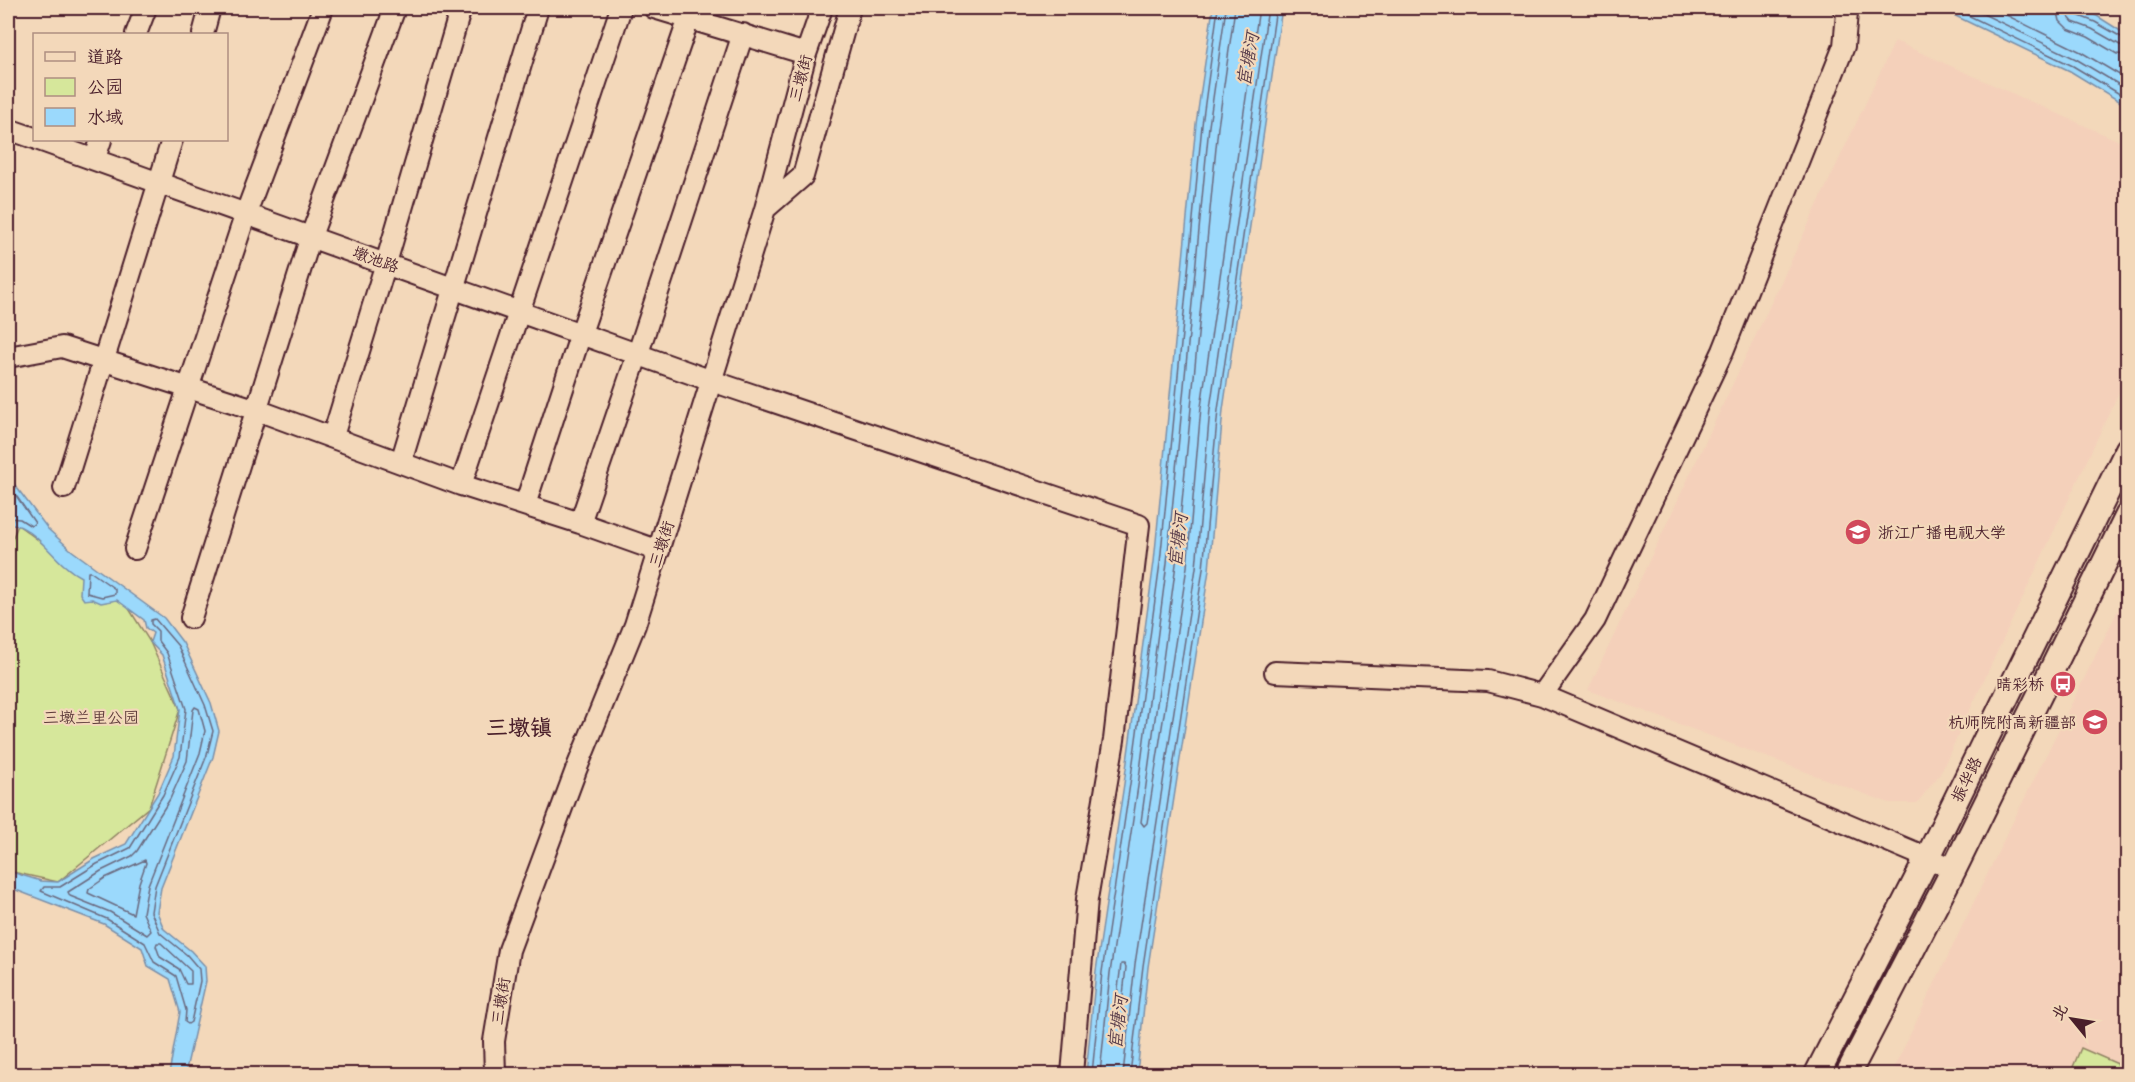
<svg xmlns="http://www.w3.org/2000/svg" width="2135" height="1082" font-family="'Shantell Sans','LXGW WenKai TC',sans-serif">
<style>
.built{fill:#f4d0ba}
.green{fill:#d6e79b;stroke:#908363;stroke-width:1.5}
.water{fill:#9bd9fc;stroke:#7b8fa8;stroke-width:1.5}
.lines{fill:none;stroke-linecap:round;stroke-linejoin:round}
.shore{stroke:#6a697f;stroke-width:1.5}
.minor-casing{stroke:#4a1f2b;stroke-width:24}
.major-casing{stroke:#4a1f2b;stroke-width:28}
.minor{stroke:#f3d8ba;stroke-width:20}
.major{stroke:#f3d8ba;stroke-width:24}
.labels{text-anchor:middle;stroke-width:4.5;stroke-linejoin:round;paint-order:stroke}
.street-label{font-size:16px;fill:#4a1f2b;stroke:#f3d8ba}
.poi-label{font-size:16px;fill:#4a1f2b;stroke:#f3d8ba;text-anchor:end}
.park-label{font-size:16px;fill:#5f3d3c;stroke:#f3d8ba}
.water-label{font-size:18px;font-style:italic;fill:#563b4a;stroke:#f3d8ba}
.district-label{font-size:22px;font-weight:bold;fill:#4a1f2b;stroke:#f3d8ba}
</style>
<rect width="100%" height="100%" fill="#f3d8ba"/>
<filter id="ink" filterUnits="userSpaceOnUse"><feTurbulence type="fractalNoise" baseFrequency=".0167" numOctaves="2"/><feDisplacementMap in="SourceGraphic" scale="12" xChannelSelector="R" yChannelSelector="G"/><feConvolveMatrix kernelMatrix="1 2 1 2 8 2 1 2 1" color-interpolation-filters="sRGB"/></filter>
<g filter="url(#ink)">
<path class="built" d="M 1895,41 L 2128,145 L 2127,375 L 1940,774 L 1917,803 L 1889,803 L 1588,690 Z
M 2127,592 L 2127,1074 L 1891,1074 L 1998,852 Z"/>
<path class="green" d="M 18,525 L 128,607 L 150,642 L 180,709 L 149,807 L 58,882 L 8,871 L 8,549 Z
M 2081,1048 L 2127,1068 L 2127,1074 L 2070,1074 Z"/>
<path class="water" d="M 1213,8 L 1282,8 L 1223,410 L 1209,570 L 1148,967 L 1138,1064 L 1136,1074 L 1086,1074 L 1096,971 L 1124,784 L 1154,562 L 1196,124 Z
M 1939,8 L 2072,8 L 2097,16 L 2127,35 L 2127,106 L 2070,71 Z
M 8,476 L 48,529 L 71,550 L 164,618 L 183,643 L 211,703 L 219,731 L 213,757 L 161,888 L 157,912 L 164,929 L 191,951 L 205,966 L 206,981 L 185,1074 L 169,1074 L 180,1012 L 170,979 L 148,966 L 142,948 L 104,924 L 8,887 L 8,871 L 41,881 L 58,882 L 94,859 L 126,844 L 158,793 L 174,756 L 180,709 L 162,655 L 150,642 L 153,633 L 146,628 L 144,620 L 117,600 L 101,603 L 92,599 L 84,600 L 80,594 L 81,577 C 53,563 38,527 8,523 Z"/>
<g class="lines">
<path class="shore" d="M 1235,8 L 1218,127 L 1176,564 L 1141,822 L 1144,826 L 1147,823 L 1187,567 L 1201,407 L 1259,8
M 1953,8 L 2073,66 L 2128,99
M 1971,8 L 2076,59 L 2128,90
M 1992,8 L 2081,52 L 2128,80
M 2057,8 L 2060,21 L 2068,29 L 2088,37 L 2117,54 L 2128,55
M 2066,8 L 2067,15 L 2073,22 L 2092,29 L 2120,45 L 2128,46
M 2073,8 L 2077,15 L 2095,22 L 2123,38 L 2128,39
M 8,484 L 35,523 L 31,526 L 20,519 L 8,518
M 88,572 L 91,572 L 115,589 L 115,594 L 102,597 L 87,593 Z
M 155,619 L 178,646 L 205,705 L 213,731 L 207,755 L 155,886 L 151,912 L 160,933 L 187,955 L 199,969 L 200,981 L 191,1022 L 188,1024 L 185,1022 L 186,1010 L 176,976 L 154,962 L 145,943 L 107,919 L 41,891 L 44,887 L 60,887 L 97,864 L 130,848 L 163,795 L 180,757 L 186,709 L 167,653 L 158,641 L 158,631 L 151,624 L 151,620 Z
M 195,707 L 199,709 L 205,731 L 200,753 L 148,885 L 143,913 L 151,931 L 147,935 L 110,912 L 70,896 L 68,892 L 101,871 L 132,856 L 137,851 L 170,799 L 187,761 L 193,710 Z
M 145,860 L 146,863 L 139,883 L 133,914 L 88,893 L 89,889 L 105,878 Z
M 157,943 L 161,943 L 191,971 L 191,984 L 186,984 L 179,969 L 160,957 L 156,946 Z
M 1121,964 L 1124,964 L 1126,967 L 1122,1005 L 1118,1008 L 1116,1005 Z
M 1092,1074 L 1102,972 L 1130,784 L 1160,563 L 1202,125 L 1218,8
M 1100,1074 L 1110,973 L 1138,786 L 1167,563 L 1209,126 L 1226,8
M 1123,1074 L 1135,964 L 1196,568 L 1210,409 L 1268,8
M 1130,1074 L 1143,966 L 1203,569 L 1218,410 L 1276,8"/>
<defs>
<path id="minor" d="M 654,8 L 806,54
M 136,34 L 146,8
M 203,34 L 210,8
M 8,129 L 34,138
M 39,140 L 712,381 L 1139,525 L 1114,740 L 1087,899 L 1072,1074
M 95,158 L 101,140
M 765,209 L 803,176 L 850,8
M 8,357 L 62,347 L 257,410 L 461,485 L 580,523 L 659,551
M 333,436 L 386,263 L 461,8
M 401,462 L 538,8
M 461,485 L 621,8
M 64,488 L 172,140
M 525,505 L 581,333 L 689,18
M 580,523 L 638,353 L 743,34
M 135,549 L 246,213 L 323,8
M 191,618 L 311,236 L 395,8
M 1275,672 L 1488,681 L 1542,695 L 1954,869
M 1542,695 L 1595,620 L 1723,351 L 1844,46 L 1847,13 L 1843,8
M 495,1074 L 494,1041 L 509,950 L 576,770 L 635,625 L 765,209 L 806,54 L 822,8"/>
<path id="major" d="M 1817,1074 L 1927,859 L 2128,449
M 1848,1074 L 1954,869 L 2128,515"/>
</defs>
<use href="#minor" class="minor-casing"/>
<use href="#major" class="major-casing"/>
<use href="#minor" class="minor"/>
<use href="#major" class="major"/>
</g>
</g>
<defs>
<symbol id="school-disc" viewBox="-11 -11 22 22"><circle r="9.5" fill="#d1495b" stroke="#f3d8ba"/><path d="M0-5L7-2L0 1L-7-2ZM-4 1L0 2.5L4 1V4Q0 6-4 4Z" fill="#fff"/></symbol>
<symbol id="bus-disc" viewBox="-11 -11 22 22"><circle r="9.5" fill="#d1495b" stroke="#f3d8ba"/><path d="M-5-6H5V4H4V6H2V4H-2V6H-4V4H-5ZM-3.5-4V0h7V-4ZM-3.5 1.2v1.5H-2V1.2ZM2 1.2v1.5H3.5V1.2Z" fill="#fff"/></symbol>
</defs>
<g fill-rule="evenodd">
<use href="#school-disc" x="1843" y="517" width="30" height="30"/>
<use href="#bus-disc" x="2048" y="669" width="30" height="30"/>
<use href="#school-disc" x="2080" y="707" width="30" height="30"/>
</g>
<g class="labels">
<g class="street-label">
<text transform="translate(800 78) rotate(-75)" y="6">三墩街</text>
<text transform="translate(376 259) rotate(20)" y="6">墩池路</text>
<text transform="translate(661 544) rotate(-72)" y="6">三墩街</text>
<text transform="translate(1966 779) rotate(-64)" y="6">振华路</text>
<text transform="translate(500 1001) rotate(-81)" y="6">三墩街</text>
</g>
<g class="poi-label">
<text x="1878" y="538" text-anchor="start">浙江广播电视大学</text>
<text x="2044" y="690">晴彩桥</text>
<text x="2076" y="728">杭师院附高新疆部</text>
</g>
<g class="park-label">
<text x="91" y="723">三墩兰里公园</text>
</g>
<g class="water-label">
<text transform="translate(1248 59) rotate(-80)" y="6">宦塘河</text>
<text transform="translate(1178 540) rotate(-83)" y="6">宦塘河</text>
<text transform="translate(1118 1022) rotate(-83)" y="6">宦塘河</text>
</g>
<g class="district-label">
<text x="519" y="735">三墩镇</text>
</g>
</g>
<rect width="2135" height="1082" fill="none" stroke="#f3d8ba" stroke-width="30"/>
<rect x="15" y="15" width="2105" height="1052" fill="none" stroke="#4a1f2b" stroke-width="2" filter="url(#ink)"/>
<rect x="33" y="33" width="195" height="108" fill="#f3d8ba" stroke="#af8e81" stroke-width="1.5"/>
<rect x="45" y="52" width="30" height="9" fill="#f3d8ba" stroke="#af8e81" stroke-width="1.5"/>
<text x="87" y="63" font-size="18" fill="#4a1f2b">道路</text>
<rect x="45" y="78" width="30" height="18" fill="#d6e79b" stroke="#af8e81" stroke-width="1.5"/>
<text x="87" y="93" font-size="18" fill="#4a1f2b">公园</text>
<rect x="45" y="108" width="30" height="18" fill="#9bd9fc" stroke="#af8e81" stroke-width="1.5"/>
<text x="87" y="123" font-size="18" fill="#4a1f2b">水域</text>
<g transform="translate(2072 1019) rotate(300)" stroke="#f3d8ba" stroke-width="4.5" paint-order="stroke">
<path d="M0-4.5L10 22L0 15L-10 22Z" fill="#4a1f2b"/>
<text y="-9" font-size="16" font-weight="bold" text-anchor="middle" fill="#4a1f2b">北</text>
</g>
</svg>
